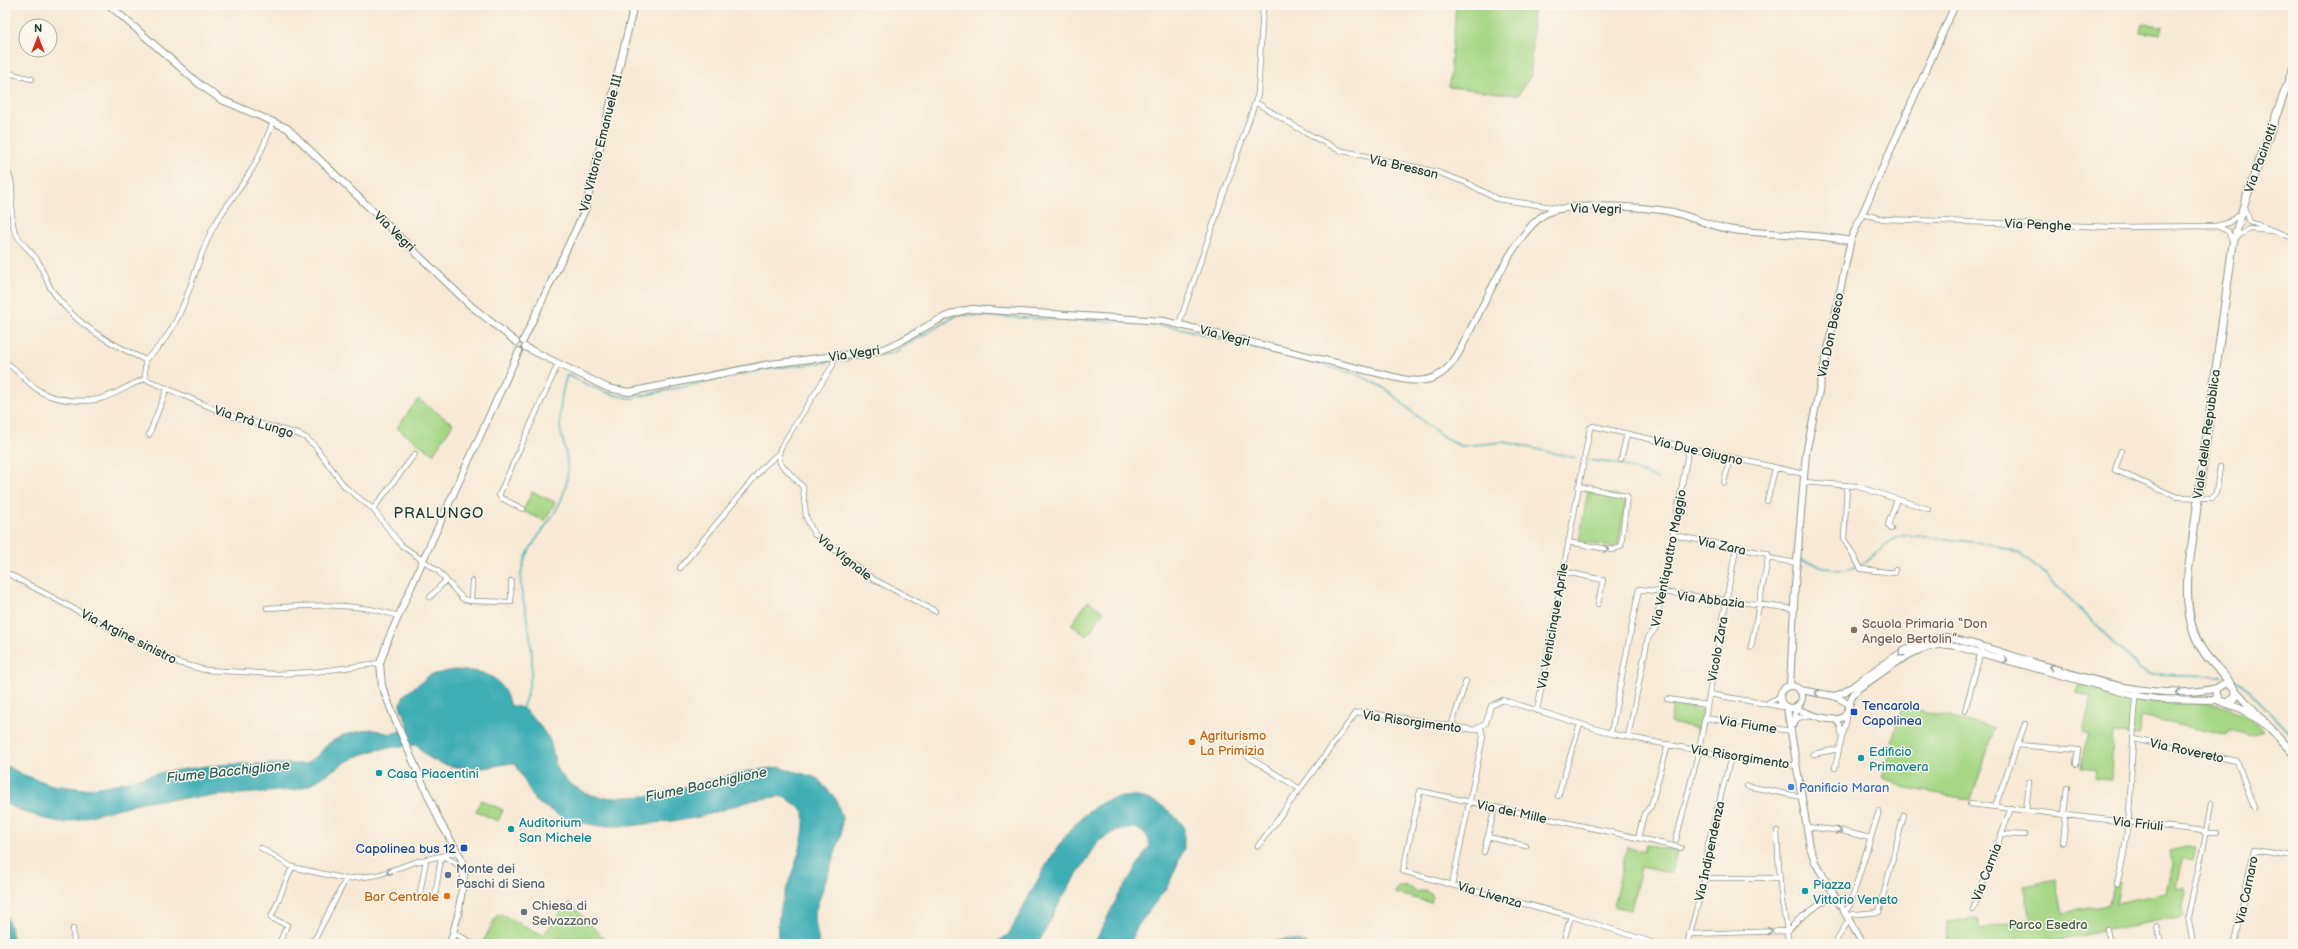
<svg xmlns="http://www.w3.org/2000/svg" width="2298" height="949" font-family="'Balsamiq Sans',sans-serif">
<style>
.green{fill:#a5d785;stroke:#628a5c}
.water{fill:#3cadb6;stroke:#2e7575}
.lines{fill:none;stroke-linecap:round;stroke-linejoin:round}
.stream{stroke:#3cadb6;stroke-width:1.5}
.minor-casing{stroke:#8b9384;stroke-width:6}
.tertiary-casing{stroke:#8b9384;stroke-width:8}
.secondary-casing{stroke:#8b9384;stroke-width:9}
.minor{stroke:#fff;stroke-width:4.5}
.tertiary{stroke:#fff;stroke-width:6}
.secondary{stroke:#fff;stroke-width:7}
.oneway{stroke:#8f9e9a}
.education-dot{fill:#8d6e63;stroke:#fbf7ec;stroke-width:1.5}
.transit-dot{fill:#1a4fb4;stroke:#fbf7ec;stroke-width:1.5}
.food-dot{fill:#e8710a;stroke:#fbf7ec;stroke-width:1.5}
.culture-dot{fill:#0f9aa8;stroke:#fbf7ec;stroke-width:1.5}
.shop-dot{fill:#3f7fe0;stroke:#fbf7ec;stroke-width:1.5}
.service-dot{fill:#5c6f8a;stroke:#fbf7ec;stroke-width:1.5}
.worship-dot{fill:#6b7280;stroke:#fbf7ec;stroke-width:1.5}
.labels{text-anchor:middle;stroke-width:3;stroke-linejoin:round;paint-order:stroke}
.street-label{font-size:13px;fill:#1f3d34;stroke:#fbf7ec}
.education-label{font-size:13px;fill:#785e54;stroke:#fbf7ec;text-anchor:start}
.transit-label{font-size:13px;fill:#164399;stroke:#fbf7ec;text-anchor:start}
.food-label{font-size:13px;fill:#c56008;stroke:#fbf7ec;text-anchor:start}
.culture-label{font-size:13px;fill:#0d838f;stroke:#fbf7ec;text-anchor:start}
.shop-label{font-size:13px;fill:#366cbe;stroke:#fbf7ec;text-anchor:start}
.service-label{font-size:13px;fill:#4e5e75;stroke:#fbf7ec;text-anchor:start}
.worship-label{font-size:13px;fill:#5b616d;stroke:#fbf7ec;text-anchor:start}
.park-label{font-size:13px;fill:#3a5c44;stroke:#fbf7ec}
.water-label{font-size:14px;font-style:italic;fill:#285f5b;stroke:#fbf7ec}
.quarter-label{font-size:15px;letter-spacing:1px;fill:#1f3d34;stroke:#fbf7ec}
</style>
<rect width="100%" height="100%" fill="#fbf7ec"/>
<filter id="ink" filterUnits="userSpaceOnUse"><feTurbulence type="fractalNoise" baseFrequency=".025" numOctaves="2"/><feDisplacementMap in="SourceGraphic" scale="8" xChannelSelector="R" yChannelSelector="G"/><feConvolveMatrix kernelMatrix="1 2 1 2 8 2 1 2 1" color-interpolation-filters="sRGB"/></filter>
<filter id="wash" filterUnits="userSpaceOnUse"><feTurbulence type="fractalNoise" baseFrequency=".012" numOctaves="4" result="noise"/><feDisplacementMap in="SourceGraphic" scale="16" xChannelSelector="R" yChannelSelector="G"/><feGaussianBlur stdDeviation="0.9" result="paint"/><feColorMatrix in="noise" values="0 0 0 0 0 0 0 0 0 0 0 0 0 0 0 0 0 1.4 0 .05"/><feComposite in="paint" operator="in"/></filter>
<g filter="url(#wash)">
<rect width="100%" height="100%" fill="#f7e9d5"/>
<path class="green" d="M 1456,5 L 1533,5 L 1531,75 L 1518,95 L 1449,87 Z
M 2142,24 L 2163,26 L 2161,35 L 2140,32 Z
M 418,399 L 453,424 L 433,454 L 397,428 Z
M 1588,491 L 1623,497 L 1626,500 L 1618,545 L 1614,548 L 1579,541 Z
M 532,492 L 555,502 L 545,521 L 523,511 Z
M 1088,601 L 1104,612 L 1087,636 L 1071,625 Z
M 2078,685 C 2099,690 2121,698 2143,701 C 2194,706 2221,692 2264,730 L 2253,736 L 2229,730 L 2228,734 L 2224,735 L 2141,717 L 2140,734 L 2113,733 L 2111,780 L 2095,779 L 2096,770 L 2082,768 L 2084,749 L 2089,734 L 2083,732 L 2092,697 L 2076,692 Z
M 1673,705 L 1704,710 L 1700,729 L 1670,723 Z
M 1902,706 L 1995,728 L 1971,800 L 1902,787 L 1882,777 Z
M 481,800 L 503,810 L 498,821 L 476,811 Z
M 1646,845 L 1677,852 L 1671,873 L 1641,867 L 1631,910 L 1613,906 L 1627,847 L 1644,852 Z
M 2186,847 L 2196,848 L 2193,860 L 2182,858 L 2176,887 L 2187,888 L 2183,906 L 2184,916 L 2107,930 L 2045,944 L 2040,942 L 2026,944 L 1947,944 L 1946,922 L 1977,919 L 1980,929 L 2031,919 L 2024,886 L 2056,880 L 2063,913 L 2109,904 L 2113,884 L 2120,883 L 2116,903 L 2166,893 L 2172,864 L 2170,851 Z
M 1398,886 L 1409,886 L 1416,892 L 1425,890 L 1433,896 L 1431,903 L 1395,893 Z
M 569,902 L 609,944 L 482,944 L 497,915 L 501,914 L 543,935 Z"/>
<path class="water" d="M 453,670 C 485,671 500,673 510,705 L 523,708 L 537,722 L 550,740 L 557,770 L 569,783 L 585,793 L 603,798 L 648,796 L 743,772 L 780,767 L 817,778 L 836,799 L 842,818 L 841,836 L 814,915 L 819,944 L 778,944 C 773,896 808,857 804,811 L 784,796 L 754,800 L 696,818 L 630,826 L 599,826 L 567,820 L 535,801 L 515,763 C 503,763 492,768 481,768 C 460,769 428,766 418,745 C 396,747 374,748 354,758 C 333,767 318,785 295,790 L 146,801 L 64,823 L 41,818 L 5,804 L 5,765 L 24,775 L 53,785 L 85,789 L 111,785 L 164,772 L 208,766 L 236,764 L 304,764 L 317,756 L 329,743 L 343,735 L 371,729 L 391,734 L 409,728 L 400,706 L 404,695 L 430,675 Z
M 1132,796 C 1156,799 1168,808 1184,826 L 1184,848 L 1169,884 L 1137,927 L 1130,944 L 1094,944 L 1117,898 L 1150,845 L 1146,834 L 1135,828 L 1117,830 L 1099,841 L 1062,898 L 1038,944 L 994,944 L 1008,935 C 1031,896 1065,813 1111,799 C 1118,797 1125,797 1132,796 Z
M 5,911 L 14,940 L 14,944 L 5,944 Z
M 1287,939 L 1308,944 L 1260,944 Z"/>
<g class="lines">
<path class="stream" d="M 959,315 L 1141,323 L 1180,328 L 1359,375 L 1386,389 L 1425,423 L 1448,440 L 1461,446 L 1505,442 L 1576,458
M 840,361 L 893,353 L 956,316
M 1588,460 L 1619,464 L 1658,479
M 1800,560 C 1840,571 1847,579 1880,550 C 1888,542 1895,537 1906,535 L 1993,544 L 2022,555 L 2040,569 L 2141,670 L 2149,674 L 2222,676
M 2230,677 L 2241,683 L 2293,737
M 522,709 C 537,671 533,648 525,608 C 523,598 519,587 521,576 C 525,540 558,522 566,485 C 571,464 563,446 560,426 C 559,410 562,389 567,375 C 588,385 608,396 632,398 L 765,369 L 828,362"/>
</g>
</g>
<g filter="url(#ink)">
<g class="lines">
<defs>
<path id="minor" d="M 5,72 L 32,79
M 1255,102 L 1306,133 L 1339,150 L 1437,172 L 1467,183 L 1497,199 L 1559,208
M 5,167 C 18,185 8,209 14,229 C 18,242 31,250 38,261 C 43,270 46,280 51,289 C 75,325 108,342 145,360
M 2245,207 L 2250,222 L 2293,238
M 1861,214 L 1884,219 L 2113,227 L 2216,226 L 2228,223 L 2241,213
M 2216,226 L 2228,231 L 2232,241
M 2236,237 L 2250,229 L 2271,231
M 1179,324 L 1258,94 L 1263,5
M 834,357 L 833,365 L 781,447 L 779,453 L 780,463 L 803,487 L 806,517 L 814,534 L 873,579 L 935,611
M 5,362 C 19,370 28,385 43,393 C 59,401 86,403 103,398 C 118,393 131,384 145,379 L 231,416 L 298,434 L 306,438 L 315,446 L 345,487 L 373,509 L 401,545 L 438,571 L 463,599 L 471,601 L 511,602 L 511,581
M 145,379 L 145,360 C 186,327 190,274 212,230 C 223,208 240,190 252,169 C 261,154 267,137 273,122
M 149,435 L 167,388
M 2121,451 L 2115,470 L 2177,497 L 2212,498 L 2216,493 L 2220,467
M 1621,459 L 1627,434
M 1803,482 L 1856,486 L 1928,509
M 1724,483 L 1730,458
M 1847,485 L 1844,539 L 1861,569 L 1895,573 L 1895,570
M 1767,501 L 1775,469
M 373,509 L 415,454
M 523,509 L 501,498 L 499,495 L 558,364
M 1891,529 L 1888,525 L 1897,499
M 1673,535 L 1768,554 L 1768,558 L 1797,563
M 1568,542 L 1613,550 L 1621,546 L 1627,496 L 1578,486
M 680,568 L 763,467 L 779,453
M 1562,571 L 1603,580 L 1598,604
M 5,572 L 151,650 L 179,663 L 205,670 L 277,674 L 314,672 L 380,663
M 430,597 L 446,580
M 471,601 L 472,581
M 267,608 C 310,605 357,602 398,616
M 1751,647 L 1768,558
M 1709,694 L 1784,707
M 1667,699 L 1707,705
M 1769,702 L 1780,697
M 1537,711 L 1590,428 L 1593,426 L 1804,474
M 1965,711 L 1981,651
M 1705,718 L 1792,731
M 1836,720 L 1840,726 L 1842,737
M 1794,724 L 1798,718 L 1810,715
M 1451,727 L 1466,681
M 1481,728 L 1483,737 L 1452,885 L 1571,916 L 1657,944
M 1611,733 L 1639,589 L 1794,609
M 1628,737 L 1648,638 L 1655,629 L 1689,448
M 2134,739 L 2237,761 L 2254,808
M 2018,745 L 2078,750 L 2076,764
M 1242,753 L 1300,789
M 1813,754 L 1839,749 L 1846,723 L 1846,715
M 1835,768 L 1839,749
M 1747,786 L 1802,797
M 1558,796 L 1580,724
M 2211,803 L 2206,833 L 2217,833
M 1970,804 L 2204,831 L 2206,835 L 2188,916 L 2193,944
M 1995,807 L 2025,724
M 2026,810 L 2029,782
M 2064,814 L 2067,787
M 1807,827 L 1842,831 L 1870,838
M 1777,831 C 1778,854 1779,878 1782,901 C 1784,916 1788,929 1788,944
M 2001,834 L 2024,835
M 1488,837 L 1526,846
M 1638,838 L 1681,848
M 1676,840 L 1699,750 L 1736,548
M 2063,842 L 2066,815
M 1258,846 L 1356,713 L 1365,712 L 1475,730 L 1486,723 L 1491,706 L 1503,700 L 1613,734 L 1731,757 L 1797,766
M 261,848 L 292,867 L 346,879 L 378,875 L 415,862 L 458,852
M 1484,852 L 1495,807
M 443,856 L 456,863 L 465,875
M 1705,878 L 1779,878
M 2117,884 C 2135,820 2129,755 2137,690
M 1452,885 L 1403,871 L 1420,791 L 1638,838 L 1644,814 L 1651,806 L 1668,744
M 435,896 L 441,857
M 419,899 L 426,860
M 1973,910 L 2011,808
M 1845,912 L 1850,905 L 1879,811
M 1847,915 L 1879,912 L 1904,815
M 2157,926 L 2161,944
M 73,929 L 74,944
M 2107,930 L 2110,944
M 454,933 L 474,944
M 1689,934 L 1788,931 L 1798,920 L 1834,894
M 279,944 L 287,925 L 271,918 L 292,867
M 304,944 L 315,939 L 346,879
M 1563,944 L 1571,916
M 1687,944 L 1705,878 L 1707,848 L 1731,757
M 1834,944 L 1849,920
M 2234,944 L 2254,850 L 2293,856"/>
<path id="tertiary" d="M 109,5 L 198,83 L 220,99 L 287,128 L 470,305 L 516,342
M 523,341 L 585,210 L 634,5
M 525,347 L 608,388 L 629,392 L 770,364 L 876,351 C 911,342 936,313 973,309 L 1164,321 L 1402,379 C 1416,382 1430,382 1442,373 C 1454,364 1461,349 1467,336 C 1485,304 1517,226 1549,212 C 1571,202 1648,207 1672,212 C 1693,217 1712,227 1733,230 C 1772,235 1812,233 1850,241
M1780 697a11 11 0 1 1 22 0a11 11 0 1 1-22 0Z
M 1790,686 L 1795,585 L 1806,453 L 1851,239 L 1955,5
M 1800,690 L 1834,696 L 1848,703
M 1834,696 L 1843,693 C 1873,673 1910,639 1946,637 C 2028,655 2135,708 2217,688
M 1787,708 L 1810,847 L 1815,862 L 1863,944
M 1794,724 L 1796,708 C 1805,713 1838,726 1845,715 C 1852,705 1847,699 1859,688 C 1887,671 1920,638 1955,646 L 2136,696 L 2157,699 L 2218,700
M 450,944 L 458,915 L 465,870 L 460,856 L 440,822 L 424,786 L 396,722 L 382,686 L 380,663 L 388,640 L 423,560 L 519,351"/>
<path id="secondary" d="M 2231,685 C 2224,673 2213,665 2205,654 C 2188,630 2186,601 2188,573 L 2233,244 L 2245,201 L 2293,69
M 2234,689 L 2293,753
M 2226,703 L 2234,698 L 2235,692 L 2233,687 L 2226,683 L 2217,688 L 2216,694 L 2220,701 L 2243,709 L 2267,725"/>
</defs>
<use href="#minor" class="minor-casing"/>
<use href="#tertiary" class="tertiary-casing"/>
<use href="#secondary" class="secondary-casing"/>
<use href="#minor" class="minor"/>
<use href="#tertiary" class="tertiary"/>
<use href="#secondary" class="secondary"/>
</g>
<defs><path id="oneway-chevron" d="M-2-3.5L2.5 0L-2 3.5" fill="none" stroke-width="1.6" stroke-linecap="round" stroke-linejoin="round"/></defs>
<g class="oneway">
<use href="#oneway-chevron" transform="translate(1606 549) rotate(10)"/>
<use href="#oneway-chevron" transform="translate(1901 654) rotate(145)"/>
<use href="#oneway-chevron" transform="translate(2005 660) rotate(16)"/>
<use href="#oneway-chevron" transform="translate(2051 667) rotate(-164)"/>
<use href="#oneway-chevron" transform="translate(1817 693) rotate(-169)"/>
<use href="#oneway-chevron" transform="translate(2178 693) rotate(179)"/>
<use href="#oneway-chevron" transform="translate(1839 831) rotate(9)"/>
<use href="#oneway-chevron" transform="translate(389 872) rotate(160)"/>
<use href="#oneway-chevron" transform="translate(1770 931) rotate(-2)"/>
</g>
</g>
<circle class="education-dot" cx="1854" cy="630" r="4"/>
<g class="transit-dot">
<rect x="1850" y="708" width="8" height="8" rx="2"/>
<rect x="460" y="844" width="8" height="8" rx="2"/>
</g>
<g class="food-dot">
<circle cx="1192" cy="742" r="4"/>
<circle cx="447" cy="896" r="4"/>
</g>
<g class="culture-dot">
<circle cx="1861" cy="758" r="4"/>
<circle cx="379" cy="773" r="4"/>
<circle cx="511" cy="829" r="4"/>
<circle cx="1805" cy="891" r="4"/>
</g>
<circle class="shop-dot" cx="1791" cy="787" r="4"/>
<circle class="service-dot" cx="448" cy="875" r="4"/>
<circle class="worship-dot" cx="524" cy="912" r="4"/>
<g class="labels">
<g class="street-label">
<text transform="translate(600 143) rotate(-76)" y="5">Via Vittorio Emanuele III</text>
<text transform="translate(2260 158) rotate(-70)" y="5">Via Pacinotti</text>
<text transform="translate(1404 166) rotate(13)" y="5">Via Bressan</text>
<text transform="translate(1596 208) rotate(1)" y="5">Via Vegri</text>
<text transform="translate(2038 224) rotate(2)" y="5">Via Penghe</text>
<text transform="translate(395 231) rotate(44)" y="5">Via Vegri</text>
<text transform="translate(1225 335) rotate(14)" y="5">Via Vegri</text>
<text transform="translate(1830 335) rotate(-78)" y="5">Via Don Bosco</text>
<text transform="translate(854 353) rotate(-8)" y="5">Via Vegri</text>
<text transform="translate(254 421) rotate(17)" y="5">Via Prà Lungo</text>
<text transform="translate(2206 434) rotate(-82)" y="5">Viale della Repubblica</text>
<text transform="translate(1698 450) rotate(13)" y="5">Via Due Giugno</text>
<text transform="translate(1722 545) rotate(12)" y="5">Via Zara</text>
<text transform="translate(845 557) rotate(38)" y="5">Via Vignale</text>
<text transform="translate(1668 558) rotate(-79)" y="5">Via Ventiquattro Maggio</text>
<text transform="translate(1711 599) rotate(7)" y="5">Via Abbazia</text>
<text transform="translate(1552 626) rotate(-80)" y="5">Via Venticinque Aprile</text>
<text transform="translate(129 636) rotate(27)" y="5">Via Argine sinistro</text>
<text transform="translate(1717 649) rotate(-80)" y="5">Vicolo Zara</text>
<text transform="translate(1412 721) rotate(8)" y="5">Via Risorgimento</text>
<text transform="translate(1748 724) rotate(9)" y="5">Via Fiume</text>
<text transform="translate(2187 750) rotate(12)" y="5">Via Rovereto</text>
<text transform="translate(1740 756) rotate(9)" y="5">Via Risorgimento</text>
<text transform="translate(1512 811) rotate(12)" y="5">Via dei Mille</text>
<text transform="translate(2138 823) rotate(6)" y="5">Via Friuli</text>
<text transform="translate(1709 851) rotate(-78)" y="5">Via Indipendenza</text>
<text transform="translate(1986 872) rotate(-69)" y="5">Via Carnia</text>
<text transform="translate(2246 890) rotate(-78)" y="5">Via Carnaro</text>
<text transform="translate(1490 894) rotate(16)" y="5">Via Livenza</text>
</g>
<g class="education-label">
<text x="1862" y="628">Scuola Primaria “Don<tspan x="1862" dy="15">Angelo Bertolin”</tspan></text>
</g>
<g class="transit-label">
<text x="1862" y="710">Tencarola<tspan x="1862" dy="15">Capolinea</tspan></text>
<text x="456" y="853" text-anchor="end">Capolinea bus 12</text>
</g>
<g class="food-label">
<text x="1200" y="740">Agriturismo<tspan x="1200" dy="15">La Primizia</tspan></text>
<text x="439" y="901" text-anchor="end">Bar Centrale</text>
</g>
<g class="culture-label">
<text x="1869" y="756">Edificio<tspan x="1869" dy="15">Primavera</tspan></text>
<text x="387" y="778">Casa Piacentini</text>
<text x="519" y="827">Auditorium<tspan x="519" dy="15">San Michele</tspan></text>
<text x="1813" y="889">Piazza<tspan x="1813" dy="15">Vittorio Veneto</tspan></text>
</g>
<g class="shop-label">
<text x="1799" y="792">Panificio Maran</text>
</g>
<g class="service-label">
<text x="456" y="873">Monte dei<tspan x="456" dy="15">Paschi di Siena</tspan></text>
</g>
<g class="worship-label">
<text x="532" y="910">Chiesa di<tspan x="532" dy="15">Selvazzano</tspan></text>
</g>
<g class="park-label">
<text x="2048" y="929">Parco Esedra</text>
</g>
<g class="water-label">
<text transform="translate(228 771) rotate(-6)" y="5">Fiume Bacchiglione</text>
<text transform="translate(706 784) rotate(-12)" y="5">Fiume Bacchiglione</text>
</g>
<g class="quarter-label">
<text x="439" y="518">PRALUNGO</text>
</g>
</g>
<rect width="2298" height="949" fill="none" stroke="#fbf7ec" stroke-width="20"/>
<g transform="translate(38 38)"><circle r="19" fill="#fbf7ec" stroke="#a3ada2"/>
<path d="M0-3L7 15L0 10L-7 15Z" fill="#c8321e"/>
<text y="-6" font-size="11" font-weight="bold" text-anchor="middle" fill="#1f3d34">N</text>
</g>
</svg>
